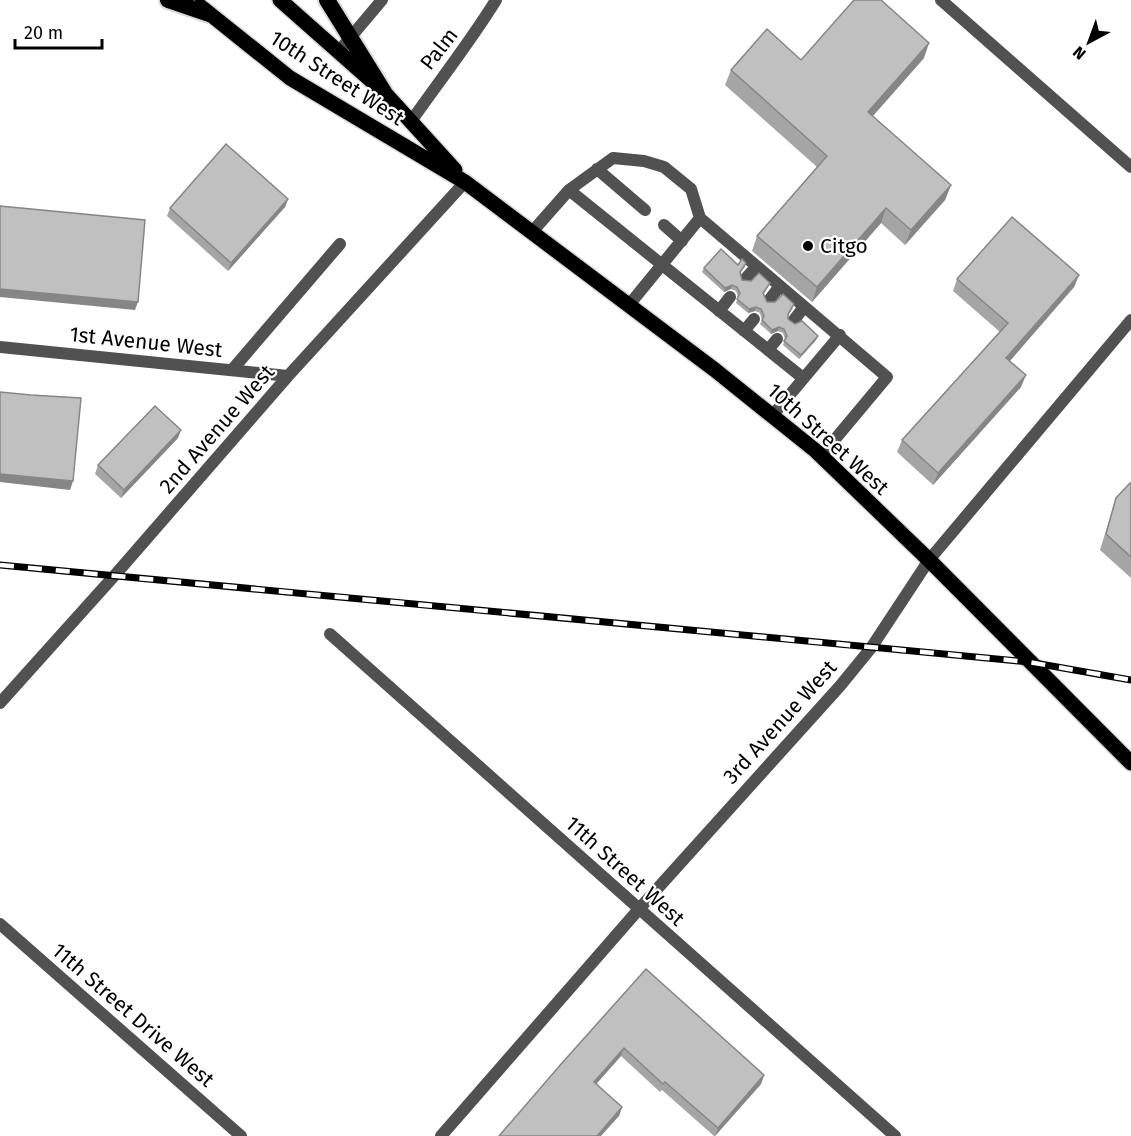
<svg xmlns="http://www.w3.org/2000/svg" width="1131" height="1136" font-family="'Fira Sans',sans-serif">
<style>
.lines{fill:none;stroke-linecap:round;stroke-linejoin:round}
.primary-casing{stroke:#dbdbdb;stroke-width:18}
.trunk-casing{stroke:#dbdbdb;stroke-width:20}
.service{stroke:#515151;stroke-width:12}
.minor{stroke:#515151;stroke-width:12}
.tertiary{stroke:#515151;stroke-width:12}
.primary{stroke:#000;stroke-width:15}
.trunk{stroke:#000;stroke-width:16}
.rail-casing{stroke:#000;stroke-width:7}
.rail{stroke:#fff;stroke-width:4.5;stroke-dasharray:14;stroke-linecap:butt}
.wall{fill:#a5a5a5}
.shaded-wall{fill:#868686}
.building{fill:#c0c0c0;stroke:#868686;stroke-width:1.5}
.poi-dot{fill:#000;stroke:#fff;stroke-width:2}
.labels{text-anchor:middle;stroke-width:4.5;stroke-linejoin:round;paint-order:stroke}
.street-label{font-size:21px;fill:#000;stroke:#fff}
.poi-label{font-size:21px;fill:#000;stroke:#fff;text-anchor:start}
</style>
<rect width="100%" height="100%" fill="#fff"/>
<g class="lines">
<defs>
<path id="primary" d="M 280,0 L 384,92 L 455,170
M 200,6 L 290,78 L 465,182 L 715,370 L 816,451 L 929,560 L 1131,763"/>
<path id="trunk" d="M 168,0 L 209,14
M 327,0 L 384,92"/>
</defs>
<use href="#primary" class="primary-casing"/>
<use href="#trunk" class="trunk-casing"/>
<path class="service" d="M 339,51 L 382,0
M 412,120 C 440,80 470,42 496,0
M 597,169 L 645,210
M 569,190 L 613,158 L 644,161 L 664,167 L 691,189 L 700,218
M 664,225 L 682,241
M 532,232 L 569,190 L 803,378
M 746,278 L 756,267
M 770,299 L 779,287
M 629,305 L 700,218 L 887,377 L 821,456
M 719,311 L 730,297
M 794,320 L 804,307
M 744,331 L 754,319
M 768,350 L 777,339
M 232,370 L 340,244
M 772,416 L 840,335"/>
<path class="minor" d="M 941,0 L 1131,167
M 0,347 L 288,376
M 330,634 L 895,1136
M 0,703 L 115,575 L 288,376 L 465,182
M 0,924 L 241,1136
M 441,1136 L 639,909 L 840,686 L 871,648 L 929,560"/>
<path class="tertiary" d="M 929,560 L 1131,320"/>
<use href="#primary" class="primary"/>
<use href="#trunk" class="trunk"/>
<defs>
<path id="rail" d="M 0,565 L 1029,662 L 1131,680"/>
</defs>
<use href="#rail" class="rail-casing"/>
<use href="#rail" class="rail"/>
</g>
<path class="wall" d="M 924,58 L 873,116 L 951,185 L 945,200 L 905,245 L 881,223 L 812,302 L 752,251 L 757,236 L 817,167 L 725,85 L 731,70 L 801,60 Z
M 288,199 L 285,207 L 228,271 L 167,216 L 170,208 Z
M 746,263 L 745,267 L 740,273 L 742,280 L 770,283 L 764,294 L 767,302 L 793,308 L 788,316 L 788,319 L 816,340 L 799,359 L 783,345 L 785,339 L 783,333 L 778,331 L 771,334 L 760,324 L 762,320 L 760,313 L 755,311 L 748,313 L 736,303 L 738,297 L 736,291 L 731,289 L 724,292 L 702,272 L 704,268 L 738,265 Z
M 1079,275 L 1074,287 L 1010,361 L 1021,387 L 933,485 L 897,452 L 902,440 L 1000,332 L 953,291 L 957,279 Z
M 178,438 L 121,498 L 95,474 L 98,465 Z
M 1131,484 L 1131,578 L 1100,550 L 1116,498 Z
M 646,969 L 764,1075 L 761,1084 L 715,1136 L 714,1136 L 662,1090 L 660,1092 L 621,1056 L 596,1084 L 622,1107 L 619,1116 L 499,1136 Z"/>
<path class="shaded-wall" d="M 929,43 L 924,58 L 863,127 L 868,112 Z
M 951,185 L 945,200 L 905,245 L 911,230 Z
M 288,199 L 285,207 L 228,271 L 231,263 Z
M 886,208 L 881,223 L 812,302 L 817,287 Z
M 1079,275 L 1074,287 L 1002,370 L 1006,358 Z
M 732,285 L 731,289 L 724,292 L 725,288 Z
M 0,289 L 138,302 L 135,310 L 0,297 Z
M 756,307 L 755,311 L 748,313 L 749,309 Z
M 779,327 L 778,331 L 771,334 L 772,330 Z
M 818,336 L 816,340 L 799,359 L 801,355 Z
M 1026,375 L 1021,387 L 933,485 L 938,473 Z
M 181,430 L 178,438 L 121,498 L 124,490 Z
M 0,474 L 73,481 L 70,490 L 0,482 Z
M 624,1048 L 621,1056 L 591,1090 L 594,1082 Z
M 764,1075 L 761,1084 L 715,1136 L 718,1128 Z
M 622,1107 L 619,1116 L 601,1136 L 597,1136 Z"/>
<path class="building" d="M 854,0 L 881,0 L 929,43 L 868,112 L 951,185 L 911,230 L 886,208 L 817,287 L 757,236 L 827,156 L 731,70 L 767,29 L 801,60 Z
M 226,144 L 288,199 L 231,263 L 170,208 Z
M 0,206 L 145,220 L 138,302 L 0,289 Z
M 1012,217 L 1079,275 L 1006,358 L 1026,375 L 938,473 L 902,440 L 1008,323 L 957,279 Z
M 721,249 L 738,265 L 742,259 L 746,263 L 740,272 L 742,280 L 751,281 L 759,273 L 770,283 L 763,293 L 767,302 L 775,302 L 783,294 L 794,304 L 788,314 L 788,319 L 795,324 L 802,321 L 818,336 L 801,355 L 784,341 L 787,336 L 784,329 L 779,327 L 772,330 L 762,320 L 764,316 L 761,309 L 756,307 L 749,309 L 737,299 L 740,293 L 737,287 L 732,285 L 725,288 L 704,268 Z
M 0,392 L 31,395 L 81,398 L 73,481 L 0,474 Z
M 155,406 L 181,430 L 124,490 L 98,465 Z
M 1130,483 L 1131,484 L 1131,557 L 1106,534 L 1116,498 Z
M 646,969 L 764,1075 L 718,1128 L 665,1082 L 663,1084 L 624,1048 L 594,1082 L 622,1107 L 597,1136 L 499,1136 L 562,1063 Z"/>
<circle class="poi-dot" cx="808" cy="246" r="6"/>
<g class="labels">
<g class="street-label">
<text transform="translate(439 49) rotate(-52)" y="7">Palm</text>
<text transform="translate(337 78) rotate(33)" y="7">10th Street West</text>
<text transform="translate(146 342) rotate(6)" y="7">1st Avenue West</text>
<text transform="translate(217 429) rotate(-49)" y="7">2nd Avenue West</text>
<text transform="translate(828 439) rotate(42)" y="7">10th Street West</text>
<text transform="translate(780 722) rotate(-48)" y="7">3rd Avenue West</text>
<text transform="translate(625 871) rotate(42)" y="7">11th Street West</text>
<text transform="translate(133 1015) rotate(41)" y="7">11th Street Drive West</text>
</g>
<g class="poi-label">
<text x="820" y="253">Citgo</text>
</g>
</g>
<g transform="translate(1089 42) rotate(221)" stroke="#ffffff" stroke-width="4.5" paint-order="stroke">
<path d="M0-4.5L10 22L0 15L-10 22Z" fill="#000000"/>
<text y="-9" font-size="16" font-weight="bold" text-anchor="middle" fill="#000000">N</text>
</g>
<path d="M15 39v9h87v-9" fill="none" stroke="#000000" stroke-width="3"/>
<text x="24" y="39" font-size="18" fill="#000000" stroke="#ffffff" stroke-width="4.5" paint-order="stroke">20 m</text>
</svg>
